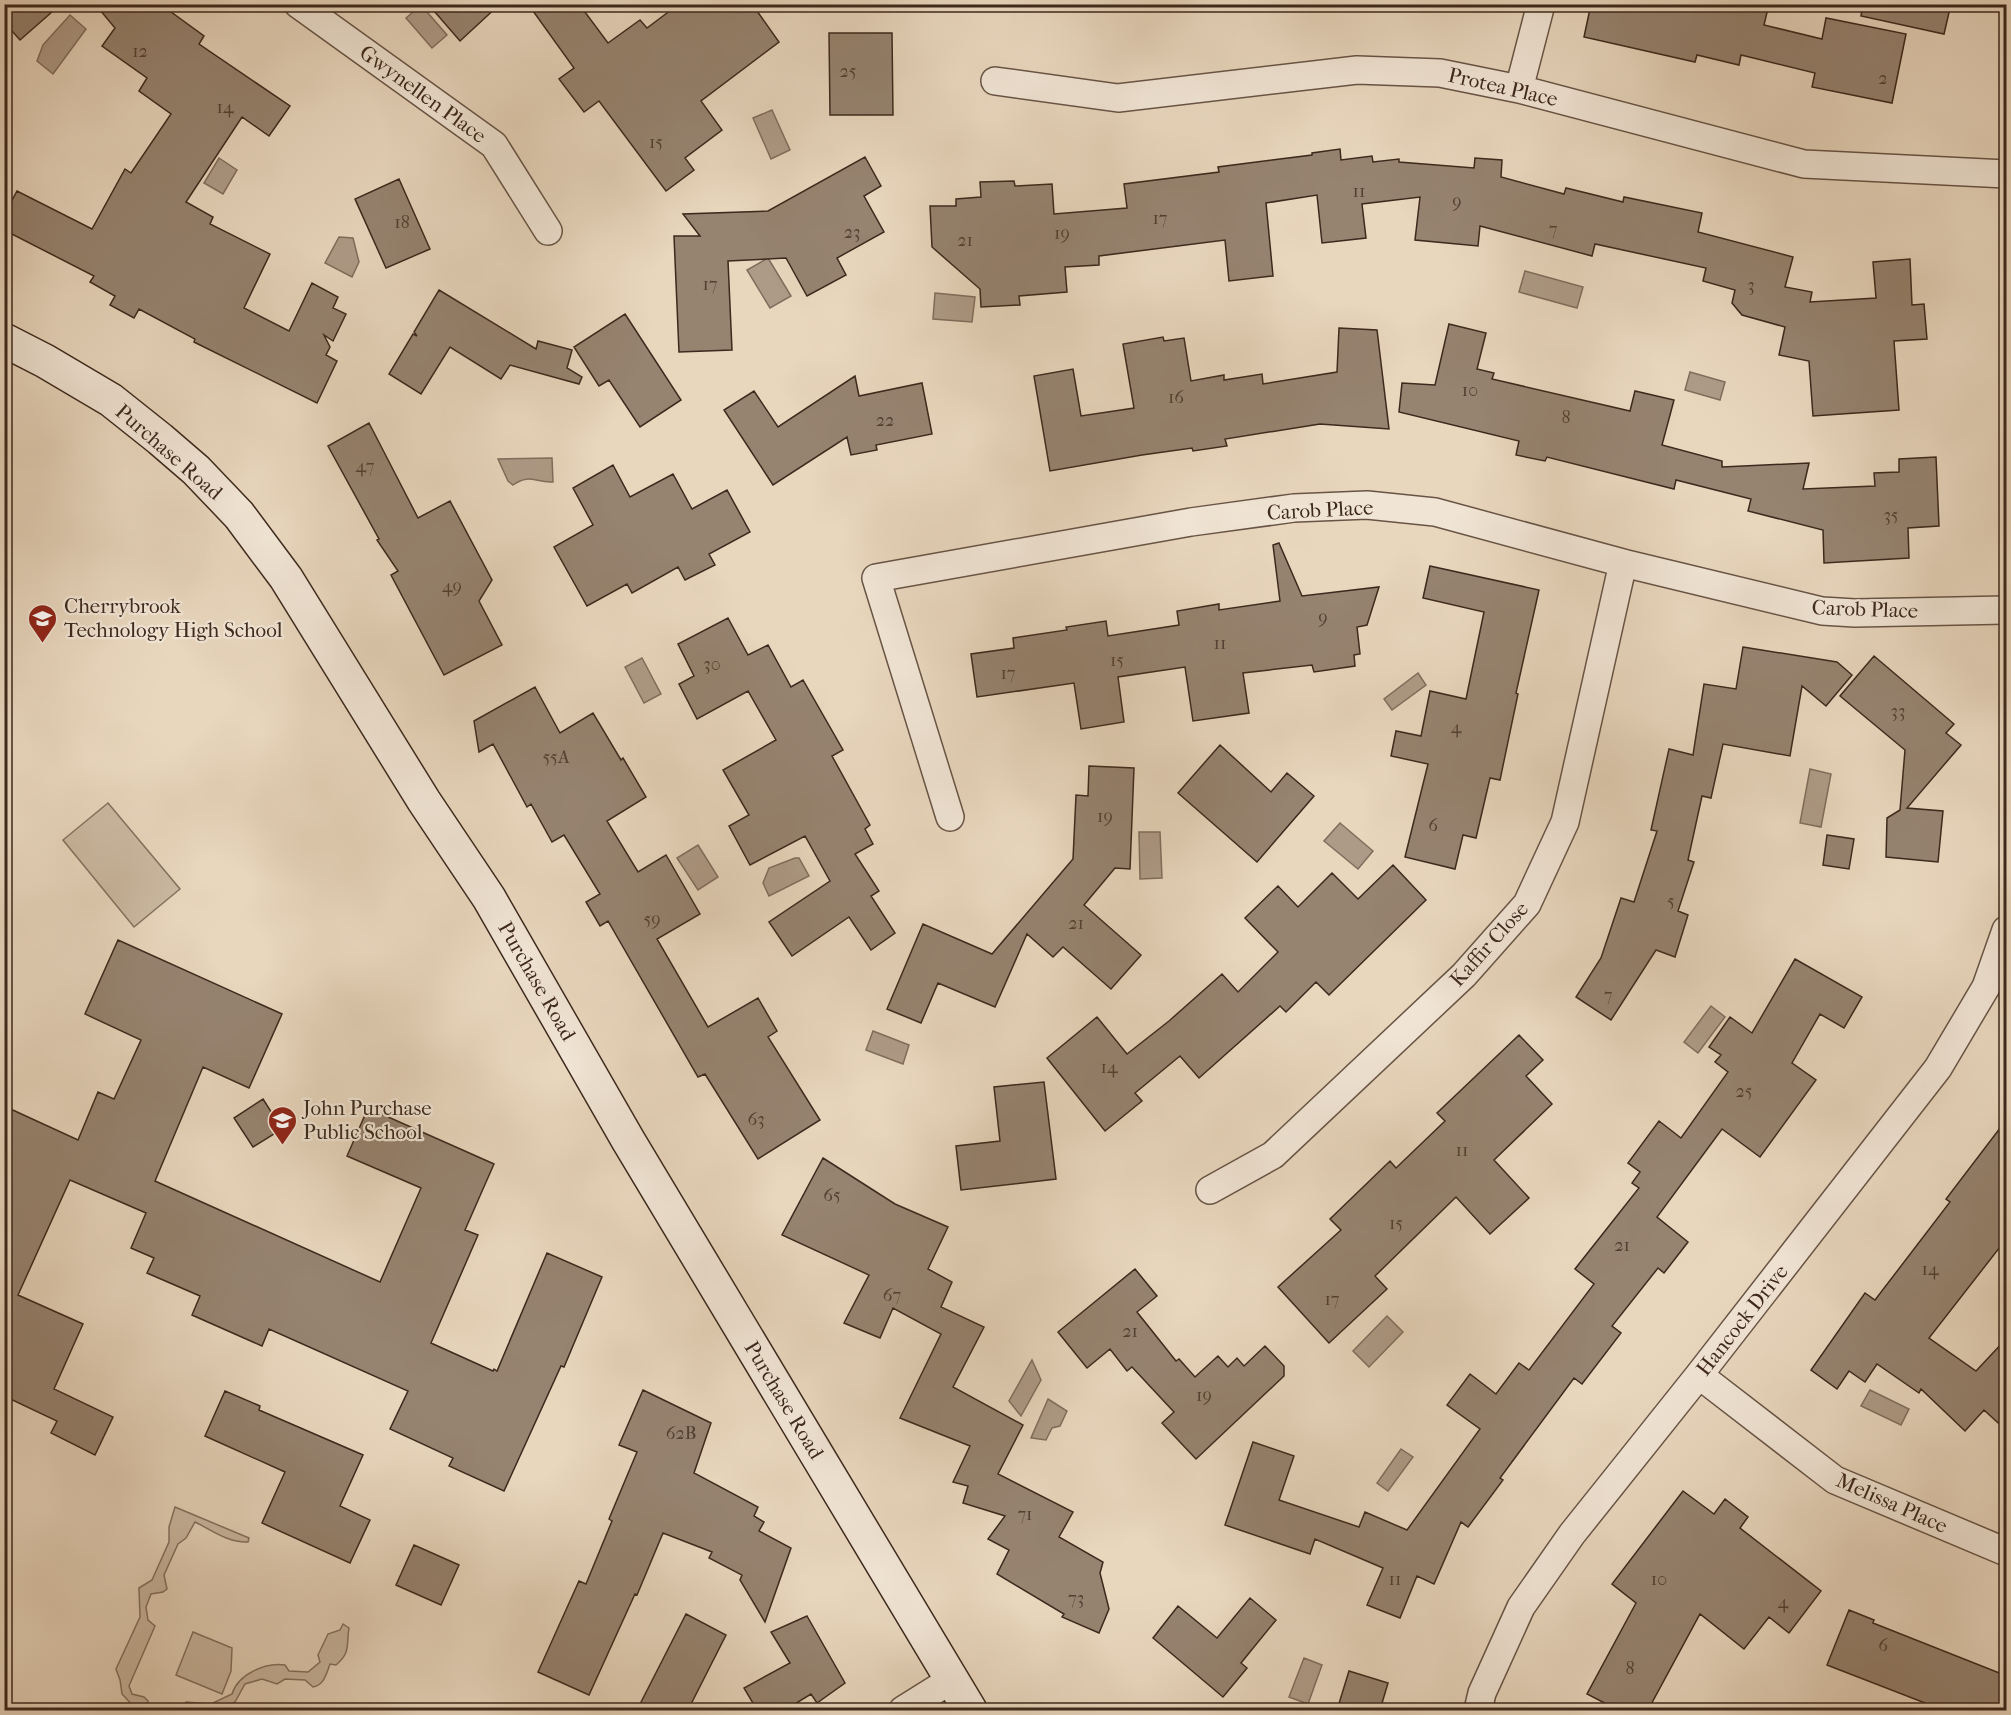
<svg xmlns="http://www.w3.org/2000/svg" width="2011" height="1715" font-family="'IM FELL French Canon',serif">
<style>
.green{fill:#cbb9a2;stroke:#847160;stroke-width:1.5}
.water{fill:#ae9b87;stroke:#816d5d;stroke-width:1.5}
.building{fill:#968370;stroke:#3d291d;stroke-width:1.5}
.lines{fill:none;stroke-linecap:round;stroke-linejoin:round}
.minor-casing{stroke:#685445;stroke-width:30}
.secondary-casing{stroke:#3d291d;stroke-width:36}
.minor{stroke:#f0e4d4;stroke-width:27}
.secondary{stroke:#f0e4d4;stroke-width:33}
.labels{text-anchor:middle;stroke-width:4.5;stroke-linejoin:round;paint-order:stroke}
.number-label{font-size:18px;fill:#534032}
.street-label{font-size:21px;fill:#3d291d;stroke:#f0e4d4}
.poi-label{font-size:21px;fill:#3d291d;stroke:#f0e4d4;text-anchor:start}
</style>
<rect width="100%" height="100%" fill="#e8d6bd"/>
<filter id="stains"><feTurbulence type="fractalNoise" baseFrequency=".00333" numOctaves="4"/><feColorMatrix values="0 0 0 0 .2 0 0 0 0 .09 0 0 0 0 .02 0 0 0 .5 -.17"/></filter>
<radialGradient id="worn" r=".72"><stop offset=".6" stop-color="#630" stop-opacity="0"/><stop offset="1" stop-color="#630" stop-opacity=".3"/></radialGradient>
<path class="green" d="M 108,803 L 180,889 L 134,927 L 63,840 Z
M 175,1507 L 249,1538 L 248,1542 C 228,1543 212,1530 195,1522 L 186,1538 L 178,1544 L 164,1575 L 167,1589 L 163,1592 L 151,1594 L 146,1607 L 148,1620 L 155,1626 L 129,1686 L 132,1694 L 144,1697 L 148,1701 L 147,1709 L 150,1710 L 137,1710 L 122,1694 L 120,1680 L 116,1669 L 140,1617 L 139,1588 L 152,1580 L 169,1542 L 169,1527 Z
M 343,1624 L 349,1628 C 346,1646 351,1652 336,1665 L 330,1664 C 326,1675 324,1685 313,1687 L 305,1680 L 285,1679 L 277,1684 L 262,1679 L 245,1684 L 235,1702 L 217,1710 L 183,1710 L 186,1702 L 211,1704 L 232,1694 C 238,1674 266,1662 285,1665 L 289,1671 L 308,1672 L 320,1662 L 318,1655 L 328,1634 L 340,1630 Z
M 193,1632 L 232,1648 L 231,1671 L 222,1694 L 176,1675 Z"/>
<path class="water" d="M 421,5 L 447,35 L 432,48 L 406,18 Z
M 70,15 L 86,29 L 53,74 L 37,61 L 43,45 Z
M 772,110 L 790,150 L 771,159 L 753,118 Z
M 219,158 L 237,170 L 223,194 L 204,183 Z
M 339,237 L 353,238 L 359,262 L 352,277 L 325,263 Z
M 768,258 L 791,296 L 770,308 L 747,270 Z
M 1525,271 L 1583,287 L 1577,308 L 1519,292 Z
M 935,293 L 975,297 L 972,322 L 933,319 Z
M 1690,372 L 1725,382 L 1720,400 L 1685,390 Z
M 552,458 L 553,482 C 535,483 530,473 513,485 L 508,481 L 498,459 Z
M 642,658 L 661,694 L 644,703 L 625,667 Z
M 1418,673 L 1426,685 L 1392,710 L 1384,699 Z
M 1810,769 L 1831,774 L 1821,827 L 1800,823 Z
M 1340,823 L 1373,851 L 1358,869 L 1324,841 Z
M 1139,832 L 1160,832 L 1162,878 L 1140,879 Z
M 698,845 L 718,877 L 698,890 L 677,858 Z
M 795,858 L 799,858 L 809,876 L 769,896 L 763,883 L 769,868 Z
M 1711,1006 L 1725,1017 L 1698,1053 L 1684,1042 Z
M 873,1031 L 909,1045 L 903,1064 L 866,1050 Z
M 1387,1316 L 1403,1332 L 1369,1367 L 1353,1351 Z
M 1032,1360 L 1041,1380 L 1021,1416 L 1009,1401 Z
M 1870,1390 L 1909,1409 L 1901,1425 L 1861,1406 Z
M 1048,1399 L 1067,1411 L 1060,1426 L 1052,1428 L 1046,1440 L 1031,1438 Z
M 1401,1449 L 1413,1457 L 1388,1491 L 1377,1483 Z
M 1304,1658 L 1322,1665 L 1308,1704 L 1289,1697 Z"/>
<path class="building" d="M 4,4 L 61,4 L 20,40 L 4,22 Z
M 95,4 L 160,4 L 204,36 L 199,44 L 290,106 L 269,136 L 242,117 L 186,202 L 213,217 L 210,224 L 270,254 L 244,308 L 289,331 L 312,283 L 338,297 L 333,308 L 346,314 L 333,341 L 324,335 L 330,347 L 326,355 L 337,361 L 317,403 L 194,342 L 195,339 L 139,309 L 134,318 L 110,305 L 115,296 L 90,282 L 94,276 L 4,230 L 4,215 L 17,191 L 92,229 L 125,169 L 131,173 L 171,114 L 139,91 L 147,78 L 102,46 L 115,28 Z
M 428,4 L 500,4 L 460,41 Z
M 528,4 L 579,4 L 608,43 L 640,20 L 647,28 L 679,4 L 752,4 L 779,42 L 701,101 L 722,130 L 685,158 L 694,170 L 666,191 L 599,101 L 584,112 L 559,79 L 574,68 Z
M 1591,4 L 1769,4 L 1764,25 L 1822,39 L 1826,18 L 1906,34 L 1892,103 L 1812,87 L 1815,73 L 1741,55 L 1739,65 L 1697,55 L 1695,62 L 1584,37 Z
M 1863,4 L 1951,4 L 1944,34 L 1861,16 Z
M 829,33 L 892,33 L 893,115 L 830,115 Z
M 1340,149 L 1341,160 L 1372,156 L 1373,162 L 1399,159 L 1399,162 L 1474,168 L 1475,158 L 1502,160 L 1501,177 L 1564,194 L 1566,188 L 1623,202 L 1624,197 L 1702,213 L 1698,232 L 1793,257 L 1785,287 L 1812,292 L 1810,302 L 1876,298 L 1873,262 L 1910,259 L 1912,305 L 1924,304 L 1927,339 L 1894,341 L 1899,410 L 1813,416 L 1809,361 L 1779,355 L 1785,327 L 1742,315 L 1732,303 L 1735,290 L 1703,281 L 1706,268 L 1595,244 L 1592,256 L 1480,226 L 1478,246 L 1415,240 L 1420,197 L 1362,204 L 1366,238 L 1322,243 L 1317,195 L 1266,203 L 1273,276 L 1229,281 L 1225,240 L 1099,256 L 1099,265 L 1065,267 L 1067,292 L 1019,296 L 1020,305 L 981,307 L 980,289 L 932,247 L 930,206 L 956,206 L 956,199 L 981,197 L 980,182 L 1014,181 L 1015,186 L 1052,184 L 1054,214 L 1127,208 L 1124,184 L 1219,172 L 1218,167 L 1312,155 L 1312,153 Z
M 865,157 L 881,186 L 864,196 L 884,232 L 837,258 L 846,275 L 807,296 L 786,258 L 728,261 L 732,350 L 679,352 L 674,236 L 700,236 L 683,214 L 768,211 Z
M 399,179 L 430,249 L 386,268 L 355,199 Z
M 439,290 L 536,349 L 538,341 L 572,350 L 567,368 L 582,377 L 579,384 L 510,365 L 501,379 L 450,347 L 421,394 L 389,374 L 413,334 L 417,336 L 414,332 Z
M 625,314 L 681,400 L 640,427 L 609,380 L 599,386 L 574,347 Z
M 1449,324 L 1486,333 L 1477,369 L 1494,373 L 1492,379 L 1630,411 L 1635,391 L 1674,400 L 1662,445 L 1722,461 L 1722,467 L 1809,463 L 1803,489 L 1875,486 L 1874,473 L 1899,472 L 1899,459 L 1936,457 L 1939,526 L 1908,528 L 1909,558 L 1824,563 L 1823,530 L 1748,511 L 1751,499 L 1676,480 L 1674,489 L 1547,457 L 1545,461 L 1516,455 L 1519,441 L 1399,412 L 1402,383 L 1435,385 Z
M 1339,328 L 1377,330 L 1389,429 L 1320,424 L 1225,439 L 1227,446 L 1193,451 L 1192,448 L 1142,455 L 1050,471 L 1034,376 L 1073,369 L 1081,416 L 1134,408 L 1123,344 L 1163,337 L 1164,341 L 1184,338 L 1191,381 L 1224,375 L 1224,380 L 1262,374 L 1263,384 L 1337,372 Z
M 855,376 L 859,396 L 922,383 L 932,434 L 876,445 L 877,450 L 851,455 L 847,437 L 773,485 L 724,410 L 754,391 L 778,427 Z
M 369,423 L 418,518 L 450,501 L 492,580 L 479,601 L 502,645 L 444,675 L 391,575 L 398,571 L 377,540 L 379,539 L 328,446 Z
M 613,465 L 630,497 L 673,474 L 692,509 L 727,490 L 750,532 L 709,554 L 715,565 L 685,580 L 678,567 L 632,593 L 627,584 L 587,606 L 554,547 L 593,525 L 573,488 Z
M 1279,543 L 1302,596 L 1379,587 L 1367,625 L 1357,627 L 1360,654 L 1354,655 L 1355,666 L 1314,672 L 1312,665 L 1243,673 L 1249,713 L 1193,721 L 1185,667 L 1118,677 L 1124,722 L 1081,729 L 1074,683 L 977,697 L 971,654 L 1014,648 L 1013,638 L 1067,630 L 1066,627 L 1106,621 L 1108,636 L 1179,625 L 1177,611 L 1219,604 L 1219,610 L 1280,601 L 1273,545 Z
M 1430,566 L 1539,590 L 1516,693 L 1518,694 L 1500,780 L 1490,778 L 1476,838 L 1463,835 L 1455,869 L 1405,857 L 1428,764 L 1391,756 L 1396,731 L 1421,736 L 1430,691 L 1466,699 L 1484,612 L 1423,598 Z
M 728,618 L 748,655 L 768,645 L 791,687 L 803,680 L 843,750 L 832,756 L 870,825 L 865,829 L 873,844 L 855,854 L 879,891 L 871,896 L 895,933 L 871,950 L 849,917 L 792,956 L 769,922 L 830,881 L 805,836 L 750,865 L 729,826 L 749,815 L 723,770 L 776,740 L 748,691 L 697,719 L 679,684 L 694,676 L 678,644 Z
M 1743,647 L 1837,662 L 1852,675 L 1826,706 L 1802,686 L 1790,756 L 1723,744 L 1711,798 L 1702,796 L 1688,860 L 1694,862 L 1678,911 L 1688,915 L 1675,957 L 1656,950 L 1611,1020 L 1576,997 L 1601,958 L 1621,898 L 1634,902 L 1657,831 L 1651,830 L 1669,749 L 1693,755 L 1704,684 L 1736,689 Z
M 1874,656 L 1954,724 L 1946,733 L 1961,745 L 1907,808 L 1943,811 L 1938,862 L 1886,857 L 1887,818 L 1900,810 L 1905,750 L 1840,696 Z
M 535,687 L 560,733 L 593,713 L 621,760 L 623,758 L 646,797 L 607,821 L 638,872 L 666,855 L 700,914 L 657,939 L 708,1027 L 758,998 L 777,1031 L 768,1037 L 820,1120 L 758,1159 L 705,1074 L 698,1077 L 608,921 L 600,926 L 586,902 L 600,894 L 564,835 L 552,842 L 531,804 L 527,807 L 493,744 L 479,752 L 474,721 Z
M 1220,745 L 1271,792 L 1287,773 L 1314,796 L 1257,862 L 1178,793 Z
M 1089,766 L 1134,768 L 1130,869 L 1115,868 L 1084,905 L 1141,955 L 1111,989 L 1063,947 L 1053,957 L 1027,934 L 995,1007 L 938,983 L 921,1023 L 887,1009 L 923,924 L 992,954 L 1073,859 L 1076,795 L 1088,796 Z
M 1827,835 L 1854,839 L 1849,869 L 1823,865 Z
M 1393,865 L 1426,900 L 1329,995 L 1316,982 L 1286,1012 L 1280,1006 L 1199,1078 L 1180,1056 L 1135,1093 L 1142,1101 L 1105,1131 L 1047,1058 L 1097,1017 L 1127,1054 L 1169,1021 L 1222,974 L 1238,992 L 1278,952 L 1245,918 L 1278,886 L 1298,907 L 1332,873 L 1358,899 Z
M 118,940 L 282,1014 L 249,1088 L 203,1067 L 155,1181 L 380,1282 L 421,1188 L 347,1156 L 368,1108 L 494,1164 L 465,1230 L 478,1235 L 431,1343 L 493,1371 L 494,1369 L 497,1371 L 547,1253 L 602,1277 L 564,1367 L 561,1366 L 504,1491 L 449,1466 L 453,1458 L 390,1429 L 408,1391 L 269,1329 L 262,1346 L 192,1315 L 200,1296 L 147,1273 L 154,1258 L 131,1248 L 146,1213 L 70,1180 L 18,1295 L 83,1324 L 54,1389 L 113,1417 L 95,1455 L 51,1433 L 57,1421 L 4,1396 L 4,1106 L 78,1140 L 98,1092 L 114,1099 L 141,1040 L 85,1014 Z
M 1795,959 L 1862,997 L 1844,1028 L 1820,1014 L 1792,1063 L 1816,1080 L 1760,1157 L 1722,1129 L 1657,1217 L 1688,1242 L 1664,1273 L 1658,1268 L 1612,1326 L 1621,1333 L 1582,1384 L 1574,1378 L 1500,1478 L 1503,1480 L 1468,1527 L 1461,1522 L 1434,1584 L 1417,1576 L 1400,1618 L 1367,1605 L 1383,1568 L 1315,1539 L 1310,1554 L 1225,1525 L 1253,1442 L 1294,1456 L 1279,1500 L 1359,1527 L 1365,1512 L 1407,1530 L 1480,1429 L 1447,1405 L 1470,1374 L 1496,1394 L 1519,1363 L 1529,1370 L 1594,1284 L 1575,1269 L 1639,1188 L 1632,1183 L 1640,1172 L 1628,1163 L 1659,1121 L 1681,1138 L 1728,1072 L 1715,1062 L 1721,1055 L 1709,1047 L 1730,1017 L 1752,1033 Z
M 1519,1035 L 1543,1060 L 1526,1076 L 1552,1104 L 1494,1160 L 1529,1198 L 1490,1234 L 1456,1197 L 1375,1276 L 1387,1289 L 1329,1343 L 1278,1287 L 1341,1230 L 1330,1219 L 1390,1161 L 1396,1168 L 1445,1121 L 1437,1113 Z
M 1044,1082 L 1056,1179 L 961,1190 L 956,1146 L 1000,1141 L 994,1087 Z
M 263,1099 L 282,1129 L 253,1147 L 234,1118 Z
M 2007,1119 L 2007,1238 L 1929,1338 L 1976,1371 L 2007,1338 L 2007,1431 L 1984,1410 L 1965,1431 L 1921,1389 L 1919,1393 L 1877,1364 L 1865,1382 L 1849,1371 L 1837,1389 L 1811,1370 L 1865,1293 L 1875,1300 L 1950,1202 L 1946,1199 Z
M 823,1158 L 895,1204 L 948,1227 L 928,1269 L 952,1282 L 941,1307 L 984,1327 L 953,1387 L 1023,1425 L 998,1474 L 1073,1512 L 1059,1537 L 1103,1562 L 1100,1573 L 1109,1609 L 1099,1633 L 1062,1617 L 1064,1614 L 997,1574 L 1009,1550 L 988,1539 L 1005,1516 L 963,1503 L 968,1486 L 953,1482 L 970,1446 L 900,1418 L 941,1334 L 893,1308 L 880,1338 L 844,1323 L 869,1275 L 782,1235 Z
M 1135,1269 L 1157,1296 L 1137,1312 L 1176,1361 L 1179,1359 L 1195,1377 L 1218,1356 L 1228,1367 L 1237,1358 L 1244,1366 L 1265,1346 L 1284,1366 L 1284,1376 L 1196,1459 L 1162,1423 L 1174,1412 L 1132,1367 L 1127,1371 L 1110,1349 L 1087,1368 L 1058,1332 Z
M 643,1390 L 711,1423 L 694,1473 L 758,1507 L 754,1516 L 764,1522 L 759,1531 L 791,1548 L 765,1622 L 740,1580 L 742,1575 L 709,1558 L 712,1552 L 663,1533 L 637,1595 L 635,1594 L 589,1695 L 538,1672 L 579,1581 L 586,1584 L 612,1521 L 609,1519 L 637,1452 L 619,1445 Z
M 225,1391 L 260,1406 L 259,1410 L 363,1455 L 340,1506 L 370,1520 L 350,1563 L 262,1523 L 285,1472 L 205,1436 Z
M 1683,1491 L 1714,1514 L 1725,1499 L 1748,1517 L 1740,1528 L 1821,1591 L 1789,1633 L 1769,1617 L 1744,1649 L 1700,1614 L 1648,1710 L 1618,1710 L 1587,1694 L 1636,1603 L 1612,1584 Z
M 414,1545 L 459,1565 L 441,1605 L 396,1585 Z
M 1250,1598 L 1276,1620 L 1241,1663 L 1247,1668 L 1223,1697 L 1153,1638 L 1178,1606 L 1217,1638 Z
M 1849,1610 L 1874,1620 L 1873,1623 L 2007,1676 L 2007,1710 L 1943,1710 L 1827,1665 Z
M 686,1614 L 726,1635 L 688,1710 L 637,1710 Z
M 807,1616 L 845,1683 L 817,1703 L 811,1694 L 785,1710 L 757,1710 L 744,1688 L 790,1663 L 771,1632 Z
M 1349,1671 L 1388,1683 L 1380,1710 L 1337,1710 Z"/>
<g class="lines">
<defs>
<path id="minor" d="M 298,4 L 494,145 L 548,231
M 995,81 L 1118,98 L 1357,70 L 1440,73 L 1519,89 L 1804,164 L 2006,174
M 1519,89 L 1541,4
M 950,817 L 876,578 L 1191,522 L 1294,508 L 1367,505 L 1435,512 L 1623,563 L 1822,611 L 1855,613 L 2006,610
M 1210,1190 L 1273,1155 L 1464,975 L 1527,904 L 1565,822 L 1623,563
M 1699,1375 L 1835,1480 L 2006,1552
M 903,1710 L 951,1680
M 1478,1710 L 1482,1693 L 1521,1607 L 1572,1534 L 1699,1375 L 1938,1068 L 1986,987 L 2006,930"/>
<path id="secondary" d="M 4,340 L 45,361 L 111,400 L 160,439 L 196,470 L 239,515 L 286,578 L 424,801 L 489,898 L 628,1140 L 970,1710"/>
</defs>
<use href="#minor" class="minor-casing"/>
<use href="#secondary" class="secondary-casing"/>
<use href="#minor" class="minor"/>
<use href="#secondary" class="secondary"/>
</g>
<defs>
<symbol id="school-pin" viewBox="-11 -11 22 30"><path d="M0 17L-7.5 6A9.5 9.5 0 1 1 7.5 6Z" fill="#8f2418" stroke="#f0e4d4"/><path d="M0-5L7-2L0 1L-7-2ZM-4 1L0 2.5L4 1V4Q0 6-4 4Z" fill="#fff"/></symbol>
</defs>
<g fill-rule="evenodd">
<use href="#school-pin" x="26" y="602" width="33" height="45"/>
<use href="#school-pin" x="266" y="1104" width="33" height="45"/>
</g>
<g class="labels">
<g class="number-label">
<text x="140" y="57">12</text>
<text x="848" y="77">25</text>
<text x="1883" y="84">2</text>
<text x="225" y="113">14</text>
<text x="656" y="148">15</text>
<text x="1359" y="197">11</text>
<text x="1457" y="207">9</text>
<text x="1160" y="224">17</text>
<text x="402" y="228">18</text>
<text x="1553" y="235">7</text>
<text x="852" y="238">23</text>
<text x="1062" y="239">19</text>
<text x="965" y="246">21</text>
<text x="710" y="290">17</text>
<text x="1751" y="291">3</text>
<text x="1470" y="396">10</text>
<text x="1176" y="403">16</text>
<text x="1566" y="423">8</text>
<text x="885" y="426">22</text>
<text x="365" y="472">47</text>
<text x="1891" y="521">35</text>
<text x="452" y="592">49</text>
<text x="1323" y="623">9</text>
<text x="1220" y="649">11</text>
<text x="1117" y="666">15</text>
<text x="712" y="670">30</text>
<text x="1008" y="679">17</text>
<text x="1898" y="717">33</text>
<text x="1456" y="733">4</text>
<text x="556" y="763">55A</text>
<text x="1105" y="822">19</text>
<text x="1433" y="831">6</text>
<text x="1671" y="907">5</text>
<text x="652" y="925">59</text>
<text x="1076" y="929">21</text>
<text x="1608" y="1001">7</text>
<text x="1109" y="1073">14</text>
<text x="1744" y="1097">25</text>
<text x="756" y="1125">63</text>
<text x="1462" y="1156">11</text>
<text x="832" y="1201">65</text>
<text x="1396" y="1229">15</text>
<text x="1622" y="1251">21</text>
<text x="1930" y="1275">14</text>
<text x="892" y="1301">67</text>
<text x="1332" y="1305">17</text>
<text x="1130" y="1337">21</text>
<text x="1204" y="1401">19</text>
<text x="681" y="1439">62B</text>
<text x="1025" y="1520">71</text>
<text x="1395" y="1585">11</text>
<text x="1659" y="1585">10</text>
<text x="1076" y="1604">73</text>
<text x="1783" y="1608">4</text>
<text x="1883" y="1651">6</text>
<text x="1630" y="1674">8</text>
</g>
<g class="street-label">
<text transform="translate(1503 87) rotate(13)" y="7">Protea Place</text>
<text transform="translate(423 94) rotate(36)" y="7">Gwynellen Place</text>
<text transform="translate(169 452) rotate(41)" y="7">Purchase Road</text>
<text transform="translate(1320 510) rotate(-3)" y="7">Carob Place</text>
<text transform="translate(1865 609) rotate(2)" y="7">Carob Place</text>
<text transform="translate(1489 944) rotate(-48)" y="7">Kaffir Close</text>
<text transform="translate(537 981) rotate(60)" y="7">Purchase Road</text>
<text transform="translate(1742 1320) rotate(-52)" y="7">Hancock Drive</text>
<text transform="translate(784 1400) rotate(59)" y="7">Purchase Road</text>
<text transform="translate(1892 1503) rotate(24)" y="7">Melissa Place</text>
</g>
<g class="poi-label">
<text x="64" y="613">Cherrybrook<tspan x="64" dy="24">Technology High School</tspan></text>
<text x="303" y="1115">John Purchase<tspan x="303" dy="24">Public School</tspan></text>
</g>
</g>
<rect width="2011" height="1715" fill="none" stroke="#e8d6bd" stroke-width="24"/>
<rect x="6" y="6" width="1999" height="1703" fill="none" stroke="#3d291d" stroke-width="3"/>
<rect x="12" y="12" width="1987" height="1691" fill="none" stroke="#3d291d" stroke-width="1.5"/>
<rect width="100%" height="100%" filter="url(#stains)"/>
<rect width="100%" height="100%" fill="url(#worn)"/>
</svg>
